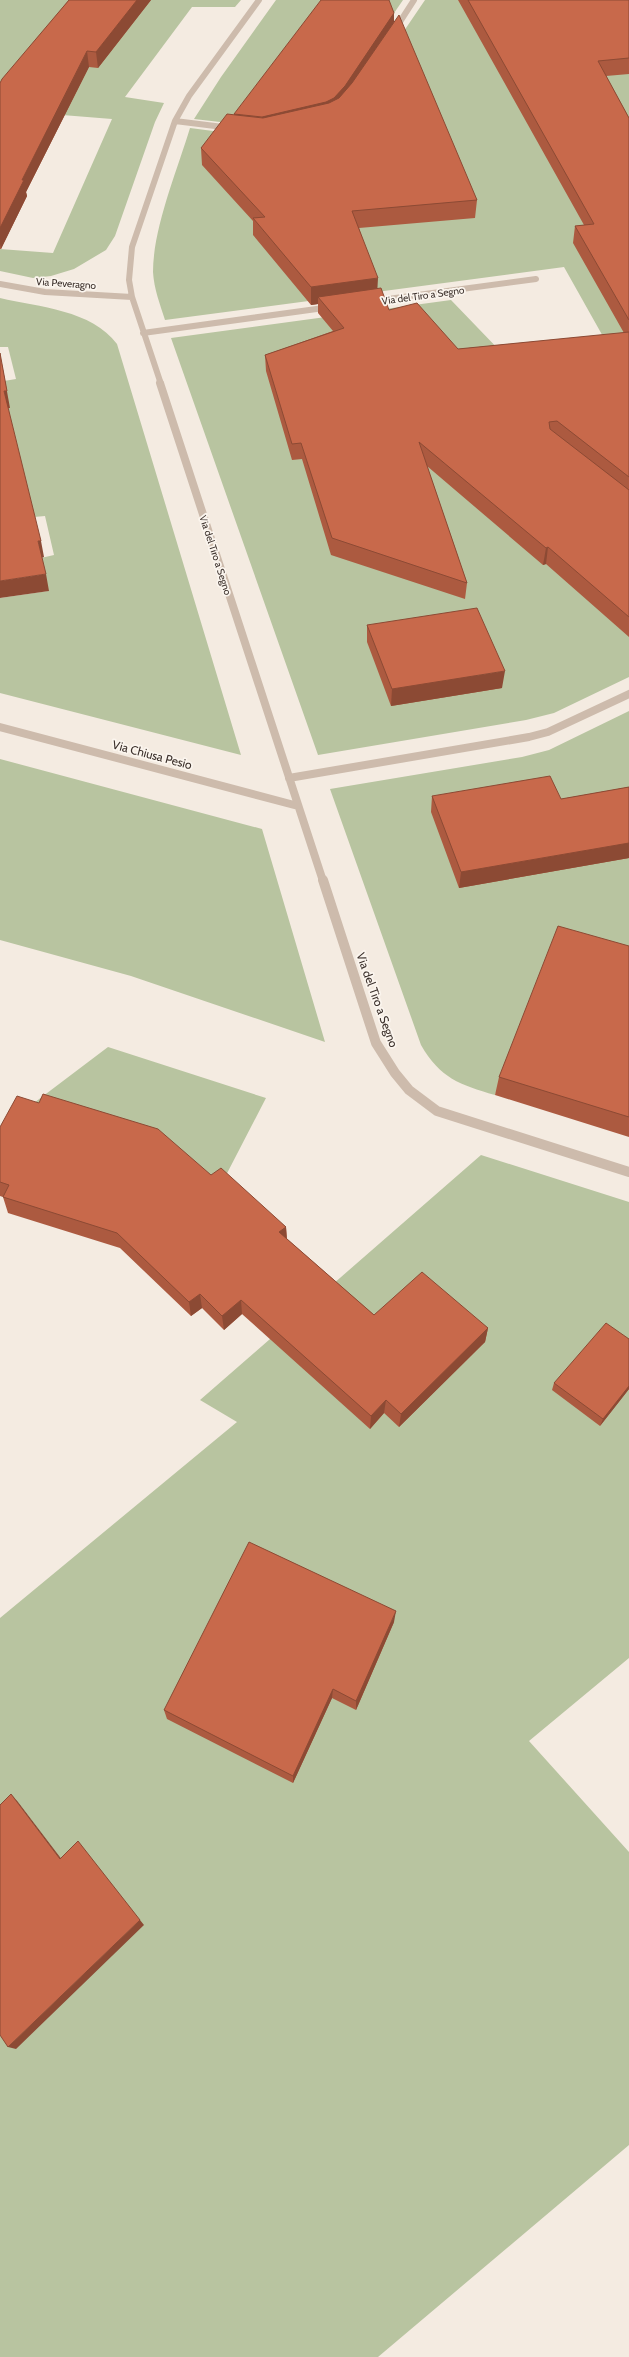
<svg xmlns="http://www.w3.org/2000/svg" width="629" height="2357" font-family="Cabin,sans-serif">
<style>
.green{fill:#b8c4a0}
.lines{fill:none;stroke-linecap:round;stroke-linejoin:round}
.minor-far2{stroke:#cdbbac;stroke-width:6}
.minor-far1{stroke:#cdbbac;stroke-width:8}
.minor{stroke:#cdbbac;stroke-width:10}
.wall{fill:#ac5a40}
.shaded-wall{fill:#8c4a34}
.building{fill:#c8694b;stroke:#8c4a34}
.labels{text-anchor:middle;stroke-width:3.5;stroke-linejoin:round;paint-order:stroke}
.far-street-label{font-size:10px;fill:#3b302b;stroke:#fbf5ee}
.street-label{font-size:12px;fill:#3b302b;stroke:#fbf5ee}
</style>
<rect width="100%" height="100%" fill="#f4ebe1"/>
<path class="green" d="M 0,0 L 241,0 L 235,7 L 192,7 L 125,97 L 164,103 L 155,122 L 115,236 L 106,250 L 74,269 L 51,276 L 33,278 L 0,271 L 0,249 L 53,253 L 112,119 L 0,110 Z
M 276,0 L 403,0 L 331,105 L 255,126 L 194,119 L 221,77 Z
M 425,0 L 629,0 L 629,677 L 554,713 L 526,720 L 318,755 L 171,338 L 451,300 L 503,354 L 605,340 L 564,267 L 165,320 C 160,304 154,289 153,272 C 153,228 177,171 190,128 L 244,135 L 353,106 Z
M 0,298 C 39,307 92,310 117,344 L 241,755 L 0,693 L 0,598 L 48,591 L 41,558 L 54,555 L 45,516 L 34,517 L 0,492 L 4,381 L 16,379 L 8,347 L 0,347 Z
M 629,711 L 629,967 L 554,946 L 495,1095 C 460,1085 440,1078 421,1045 L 330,789 L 522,757 L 549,750 Z
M 0,759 L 262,829 L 325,1042 L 131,976 L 0,940 Z
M 108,1047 L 266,1098 L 222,1183 L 22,1112 Z
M 481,1155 L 629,1202 L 629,1658 L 529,1741 L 629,1852 L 629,2145 L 378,2357 L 0,2357 L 0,1618 L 237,1422 L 200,1400 Z"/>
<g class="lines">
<path class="minor-far2" d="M 394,31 L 414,0
M 175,121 L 231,128
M 0,284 L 45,292 L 132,297
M 373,301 L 536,279
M 143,333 L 331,307
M 161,384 L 132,297 L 129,280 L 132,247 L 175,121 L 189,96 L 259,0"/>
<path class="minor-far1" d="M 160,383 L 323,881
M 0,727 L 298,806
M 289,778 L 529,737 L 548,732 L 629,694"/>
<path class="minor" d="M 323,880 L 376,1043 L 395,1073 L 409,1090 L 437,1111 L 629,1172"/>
</g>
<path class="wall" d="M 69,0 L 151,0 L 98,68 L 89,67 L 26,192 L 27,196 L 1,249 L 0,249 L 0,83 Z
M 458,0 L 629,0 L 629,74 L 606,76 L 629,118 L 629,637 L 546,564 L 543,565 L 427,466 L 467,583 L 465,599 L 331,555 L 302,459 L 292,460 L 266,371 L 265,355 L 333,331 L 318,313 L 318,304 L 311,305 L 253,235 L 253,221 L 202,165 L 201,148 L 234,115 L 234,114 L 394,22 L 477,200 L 475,218 L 359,228 L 377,289 L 389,310 L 458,349 L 624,333 L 573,243 L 575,226 L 584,225 Z
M 367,625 L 502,688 L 391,706 L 367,642 Z
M 629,787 L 629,858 L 459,888 L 431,812 L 432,796 L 561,799 Z
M 629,946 L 629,1137 L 495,1095 L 499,1077 Z
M 0,1127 L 211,1175 L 286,1227 L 287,1239 L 374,1315 L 488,1328 L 485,1342 L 399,1427 L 384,1413 L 370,1429 L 242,1314 L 224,1330 L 202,1308 L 191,1316 L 120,1248 L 8,1213 L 3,1197 L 0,1196 Z
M 629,1339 L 629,1389 L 600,1426 L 552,1390 L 554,1383 Z
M 394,1622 L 356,1710 L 332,1698 L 293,1783 L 167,1719 L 164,1710 Z"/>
<path class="shaded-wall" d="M 137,0 L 151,0 L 98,68 L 96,52 Z
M 394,13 L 394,22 L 344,95 L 334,107 L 262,126 L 262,117 Z
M 87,51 L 89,67 L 26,192 L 27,196 L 1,249 L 0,244 L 0,228 L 22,180 Z
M 378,278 L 377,296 L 318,297 L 318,304 L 311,305 L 311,287 Z
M 2,364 L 10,408 L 7,408 L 4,391 Z
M 38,541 L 41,541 L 44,557 L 41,558 Z
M 548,547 L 546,564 L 543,565 L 546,548 Z
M 46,574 L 49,591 L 0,598 L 0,581 Z
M 505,671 L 502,688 L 391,706 L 392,689 Z
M 629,843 L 629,858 L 459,888 L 461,872 Z
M 286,1227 L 287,1242 L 279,1232 Z
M 200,1294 L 202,1308 L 191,1316 L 189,1302 Z
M 241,1300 L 242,1314 L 224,1330 L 222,1316 Z
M 488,1328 L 485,1342 L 399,1427 L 401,1414 Z
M 629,1386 L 629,1389 L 600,1426 L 603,1419 Z
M 386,1400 L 384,1413 L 370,1429 L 371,1416 Z
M 396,1611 L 394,1622 L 356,1710 L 356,1701 Z
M 333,1689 L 332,1698 L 293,1783 L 293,1776 Z
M 11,1794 L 18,1802 L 66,1865 L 60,1859 Z
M 140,1920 L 144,1925 L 16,2049 L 8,2047 Z"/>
<path class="building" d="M 69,0 L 137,0 L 96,52 L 87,51 L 22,180 L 24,180 L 0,228 L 0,83 L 2,79 Z
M 321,0 L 389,0 L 394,13 L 345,86 L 334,98 L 326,102 L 262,117 L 234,114 Z
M 468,0 L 629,0 L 629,58 L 598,61 L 629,118 L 629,320 L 575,226 L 594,224 Z
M 399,15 L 477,200 L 352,211 L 378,278 L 311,287 L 253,218 L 265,217 L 201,148 L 227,114 L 263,118 L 329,103 L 339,98 L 352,83 Z
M 381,288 L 389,310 L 417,303 L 458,349 L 629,332 L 629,477 L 557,421 L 549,422 L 550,429 L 629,490 L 629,617 L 548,547 L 546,548 L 419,442 L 467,583 L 332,538 L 301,443 L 292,444 L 265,355 L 344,328 L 318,297 Z
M 0,353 L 7,391 L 4,391 L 41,541 L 38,541 L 46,574 L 0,581 Z
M 477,608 L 505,671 L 392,689 L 367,625 Z
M 550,776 L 561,799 L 629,787 L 629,843 L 461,872 L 432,796 Z
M 558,926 L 629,946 L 629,1117 L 499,1077 Z
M 43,1094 L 158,1129 L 211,1175 L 221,1168 L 286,1227 L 279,1232 L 374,1315 L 422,1272 L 488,1328 L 401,1414 L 386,1400 L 371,1416 L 241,1300 L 222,1316 L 200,1294 L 189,1302 L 117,1233 L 3,1197 L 9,1185 L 0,1182 L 0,1127 L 17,1096 L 39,1103 Z
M 606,1323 L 629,1339 L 629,1386 L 603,1419 L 554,1383 Z
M 249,1542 L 396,1611 L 356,1701 L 333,1689 L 293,1776 L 164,1710 Z
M 11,1794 L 60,1859 L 78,1841 L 140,1920 L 8,2047 L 0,2035 L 0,1805 Z"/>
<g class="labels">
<g class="far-street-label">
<text transform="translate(66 283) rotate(4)" y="4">Via Peveragno</text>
<text transform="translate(423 295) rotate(-8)" y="4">Via del Tiro a Segno</text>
<text transform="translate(216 555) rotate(72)" y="4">Via del Tiro a Segno</text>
</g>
<g class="street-label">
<text transform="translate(152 755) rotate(15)" y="4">Via Chiusa Pesio</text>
<text transform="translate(377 1000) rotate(70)" y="4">Via del Tiro a Segno</text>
</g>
</g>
</svg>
